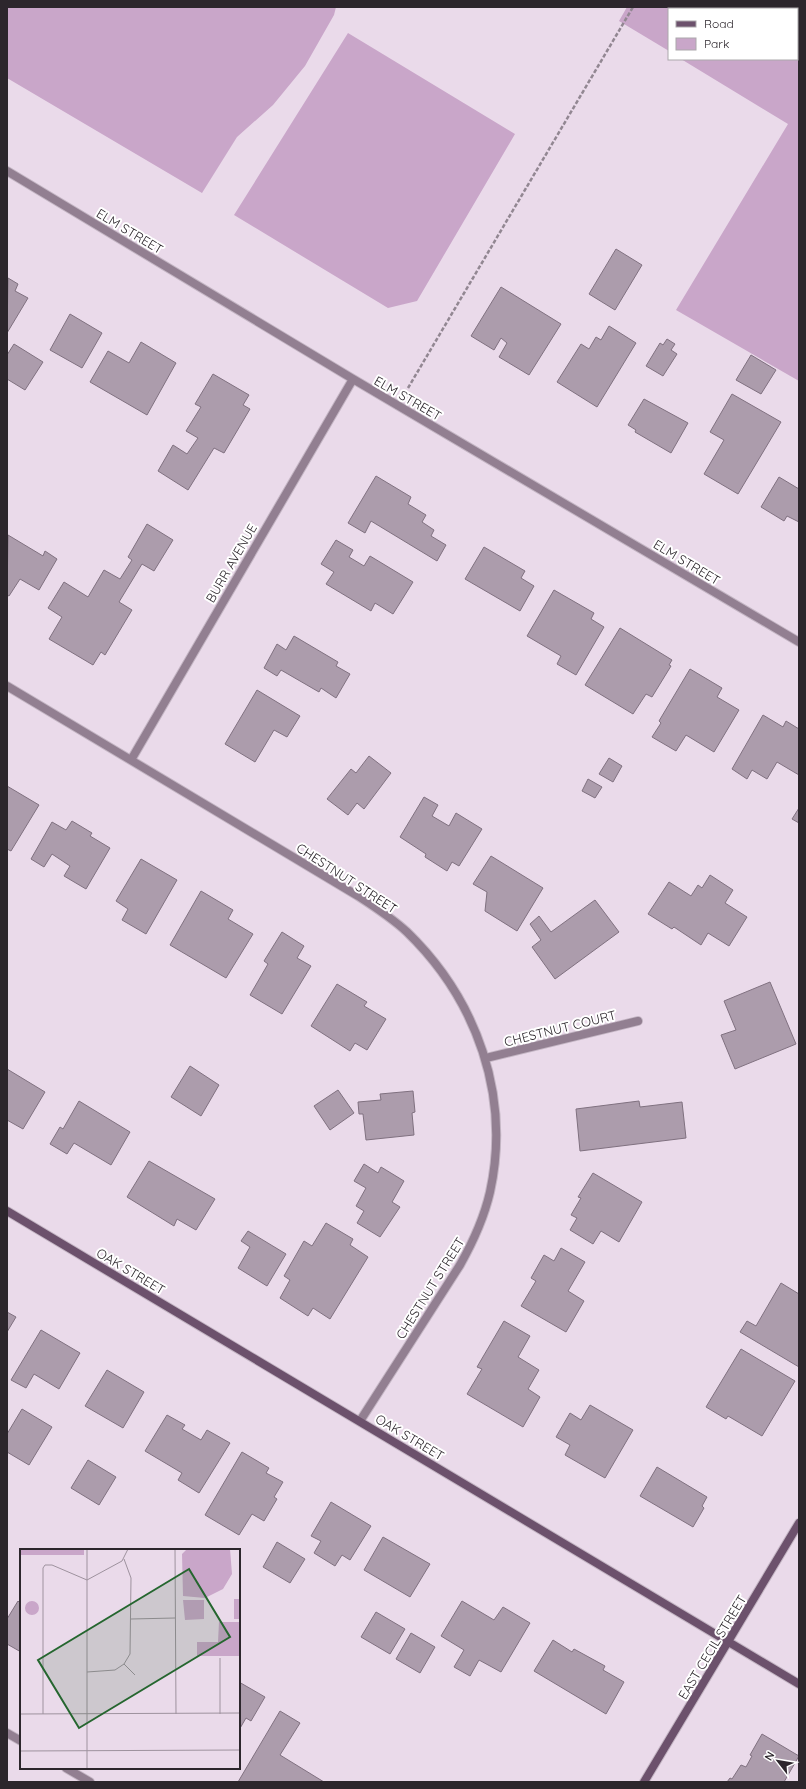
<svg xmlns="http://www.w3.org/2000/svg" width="806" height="1789" font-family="Quicksand,sans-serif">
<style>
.green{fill:#c9a6c9}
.building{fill:#ac9cac;stroke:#807180}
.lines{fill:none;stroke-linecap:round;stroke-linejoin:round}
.street-casing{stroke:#c4b6c4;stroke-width:10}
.secondary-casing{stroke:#c4b6c4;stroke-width:10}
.path{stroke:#928792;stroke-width:2.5;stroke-dasharray:4 2;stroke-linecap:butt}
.street{stroke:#927f91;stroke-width:8}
.secondary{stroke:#6c516c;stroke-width:8}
.labels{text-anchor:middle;stroke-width:4;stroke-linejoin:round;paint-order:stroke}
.street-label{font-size:13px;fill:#2c262c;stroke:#fff}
.inset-road{fill:none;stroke:#9e929e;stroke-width:1}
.view{fill:#25662f;fill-opacity:0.15;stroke:#25662f;stroke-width:2}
.inset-edge{fill:none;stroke:#2c262c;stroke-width:2}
</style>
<rect width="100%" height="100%" fill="#eadaea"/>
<path class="green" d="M 7,7 L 336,7 L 334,15 L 305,66 L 273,105 L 237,137 L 202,193 L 7,78 Z
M 627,7 L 799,7 L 799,381 L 676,310 L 788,124 L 681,59 L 797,59 L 797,9 L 669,9 L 669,51 L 619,21 Z
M 348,33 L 515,134 L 417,301 L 388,308 L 234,215 Z"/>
<path class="building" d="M 616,249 L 642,265 L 615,310 L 589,294 Z
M 8,278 L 18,284 L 15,291 L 28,298 L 7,333 Z
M 501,287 L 561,324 L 529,375 L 499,357 L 507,343 L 501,338 L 494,350 L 471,336 Z
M 70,314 L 102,333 L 82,368 L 50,350 Z
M 609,326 L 636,343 L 597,407 L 557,382 L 581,344 L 589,349 L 596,337 L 601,340 Z
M 667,339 L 675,344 L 671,350 L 677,354 L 663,376 L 646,366 L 660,343 L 663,345 Z
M 141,342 L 176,363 L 147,415 L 90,382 L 108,351 L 129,363 Z
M 14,344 L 43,362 L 25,390 L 7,379 L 7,355 Z
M 751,355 L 776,370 L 761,394 L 736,380 Z
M 213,374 L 249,395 L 243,405 L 250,409 L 224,453 L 214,448 L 188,490 L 158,471 L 173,445 L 187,454 L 198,438 L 186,431 L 201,407 L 195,404 Z
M 732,394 L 781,422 L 738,494 L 704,474 L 724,440 L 710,432 Z
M 644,399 L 688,423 L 671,453 L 635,432 L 636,430 L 628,425 Z
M 376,476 L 411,497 L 408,504 L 426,515 L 422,522 L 434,530 L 431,536 L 446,545 L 437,561 L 371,521 L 365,533 L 348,523 Z
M 779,477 L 799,489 L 799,522 L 787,516 L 784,521 L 761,507 Z
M 147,524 L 173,540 L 154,571 L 142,564 L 119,602 L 132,610 L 105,655 L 101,652 L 93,665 L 49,639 L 62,617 L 48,608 L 64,582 L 88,597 L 104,570 L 120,579 L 132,560 L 128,557 Z
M 8,535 L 43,556 L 45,551 L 57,559 L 39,590 L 20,579 L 9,596 L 7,595 Z
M 336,540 L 353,550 L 349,557 L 364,566 L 370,556 L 413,582 L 393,614 L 375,603 L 371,611 L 326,584 L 334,572 L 321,564 Z
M 484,547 L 525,571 L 521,578 L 534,586 L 520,611 L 465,579 Z
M 554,590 L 594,613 L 591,619 L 604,627 L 576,675 L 557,664 L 561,656 L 527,636 Z
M 620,628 L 672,660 L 669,665 L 671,666 L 652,697 L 646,694 L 633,714 L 585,685 Z
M 294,636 L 338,662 L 336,666 L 350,674 L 336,698 L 321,688 L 319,692 L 281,670 L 277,676 L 264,668 L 277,644 L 286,650 Z
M 690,669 L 722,688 L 717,697 L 739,710 L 714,752 L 686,735 L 676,751 L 652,737 L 661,723 L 659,721 Z
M 257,690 L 300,716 L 287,737 L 274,730 L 255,762 L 225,744 Z
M 763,715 L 783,727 L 786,721 L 799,729 L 799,775 L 777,762 L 767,779 L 752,770 L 747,779 L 732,769 Z
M 369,756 L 391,773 L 364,809 L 357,803 L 348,815 L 327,799 L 351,769 L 356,773 Z
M 609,758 L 622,766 L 613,782 L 599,774 Z
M 588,779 L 602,787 L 595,798 L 582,791 Z
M 7,786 L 39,805 L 11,851 L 7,849 Z
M 424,797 L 438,805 L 432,816 L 449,826 L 456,813 L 482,829 L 459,866 L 452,862 L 447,871 L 425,857 L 426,854 L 400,837 Z
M 799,808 L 799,823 L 792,819 Z
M 72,821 L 92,833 L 90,836 L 110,848 L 86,889 L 64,876 L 70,866 L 52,854 L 44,867 L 31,859 L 52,822 L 66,830 Z
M 491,856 L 543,888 L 517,931 L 485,911 L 487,892 L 473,884 Z
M 141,859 L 177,880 L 146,934 L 122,920 L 128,909 L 116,901 Z
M 710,875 L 733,890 L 725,903 L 747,917 L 729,946 L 708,933 L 701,945 L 674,927 L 672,929 L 648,914 L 669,882 L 691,896 L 698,885 L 702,888 Z
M 201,891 L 233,910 L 228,919 L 253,934 L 226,978 L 170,945 Z
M 595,900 L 619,932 L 555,979 L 532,947 L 541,940 L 530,924 L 539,916 L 551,932 Z
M 282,932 L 304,946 L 297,958 L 311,966 L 282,1014 L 250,995 L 268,964 L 264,961 Z
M 770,982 L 796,1044 L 735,1069 L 721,1035 L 736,1030 L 724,1001 Z
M 337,984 L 367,1002 L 364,1006 L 386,1019 L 367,1050 L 355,1043 L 350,1051 L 311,1026 Z
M 190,1066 L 219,1085 L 201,1116 L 171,1097 Z
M 7,1069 L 45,1092 L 23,1129 L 7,1120 Z
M 338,1090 L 354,1113 L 330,1130 L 314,1106 Z
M 413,1091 L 415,1112 L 412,1113 L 414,1135 L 366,1140 L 363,1114 L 359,1114 L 358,1102 L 381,1100 L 380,1094 Z
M 79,1101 L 130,1132 L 111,1165 L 74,1143 L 67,1154 L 50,1144 L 60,1127 L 63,1129 Z
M 639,1101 L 640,1107 L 682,1102 L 686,1138 L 580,1151 L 576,1109 Z
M 149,1161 L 215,1199 L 196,1230 L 177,1219 L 174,1226 L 127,1197 Z
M 364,1164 L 378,1173 L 381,1167 L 404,1181 L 392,1202 L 400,1207 L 380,1237 L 357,1223 L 364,1211 L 356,1206 L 366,1188 L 354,1181 Z
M 593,1173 L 642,1202 L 619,1242 L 601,1231 L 593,1244 L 570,1230 L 577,1218 L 571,1215 L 581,1198 L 578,1197 Z
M 326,1223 L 353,1239 L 350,1245 L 368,1257 L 330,1319 L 313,1308 L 308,1316 L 280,1298 L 290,1280 L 284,1276 L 304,1241 L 312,1246 Z
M 248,1231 L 286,1254 L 267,1286 L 238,1268 L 250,1247 L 241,1241 Z
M 561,1248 L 585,1262 L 568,1291 L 584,1301 L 566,1332 L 521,1306 L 536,1281 L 531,1278 L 544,1255 L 554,1261 Z
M 781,1283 L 799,1294 L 799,1367 L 740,1332 L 747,1321 L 756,1326 Z
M 7,1312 L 16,1317 L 7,1332 Z
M 504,1321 L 530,1336 L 518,1357 L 539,1370 L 528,1389 L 540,1397 L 523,1427 L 467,1394 L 482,1369 L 477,1367 Z
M 41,1330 L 80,1353 L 59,1389 L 34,1374 L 26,1388 L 11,1380 Z
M 741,1349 L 795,1381 L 762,1436 L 728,1416 L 726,1419 L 706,1407 Z
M 107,1370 L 144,1392 L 123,1428 L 85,1406 Z
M 590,1405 L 633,1430 L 605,1478 L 565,1455 L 570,1445 L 556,1437 L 570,1413 L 581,1420 Z
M 22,1409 L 52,1427 L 29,1465 L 7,1452 L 7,1434 Z
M 167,1415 L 185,1425 L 182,1429 L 201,1440 L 207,1430 L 230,1443 L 199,1493 L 178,1480 L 182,1473 L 145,1451 Z
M 242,1452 L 269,1468 L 266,1473 L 283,1482 L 274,1497 L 277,1499 L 264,1521 L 252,1514 L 239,1535 L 205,1515 Z
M 88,1460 L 116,1477 L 99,1505 L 71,1488 Z
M 657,1467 L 707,1497 L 702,1506 L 704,1508 L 693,1527 L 640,1496 Z
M 331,1502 L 371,1526 L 350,1560 L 342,1555 L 335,1566 L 314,1553 L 321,1541 L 311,1536 Z
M 383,1537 L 430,1564 L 410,1597 L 364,1570 Z
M 277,1542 L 305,1559 L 290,1583 L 263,1567 Z
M 18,1601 L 21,1604 L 21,1652 L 7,1644 L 7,1619 Z
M 462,1601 L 494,1620 L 503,1607 L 530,1623 L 501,1672 L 479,1660 L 470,1676 L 454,1667 L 464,1650 L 441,1636 Z
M 376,1612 L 405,1629 L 390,1654 L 361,1637 Z
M 411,1633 L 435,1647 L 420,1673 L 396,1659 Z
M 553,1640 L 572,1652 L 574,1649 L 605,1666 L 603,1670 L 624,1682 L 606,1714 L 534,1671 Z
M 239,1682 L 265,1697 L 251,1721 L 246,1718 L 239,1730 Z
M 280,1711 L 300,1723 L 280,1755 L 324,1782 L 238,1782 Z
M 762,1734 L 799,1756 L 784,1782 L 727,1782 L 730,1778 L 732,1779 L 741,1765 L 746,1767 L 752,1756 L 750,1755 Z"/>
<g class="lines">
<defs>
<path id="street" d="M 7,171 L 353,379 L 799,642
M 7,686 L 358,896 C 375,907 392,918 407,932 C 477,1000 511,1096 490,1192 C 484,1218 473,1242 460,1265 L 360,1421
M 131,760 L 353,379
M 486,1058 L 638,1021
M 7,1733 L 21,1741
M 66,1768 L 90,1782"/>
<path id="secondary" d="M 7,1211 L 799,1684
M 644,1782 L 799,1523"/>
</defs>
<use href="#street" class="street-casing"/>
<use href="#secondary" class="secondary-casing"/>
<path class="path" d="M 408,388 L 633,7"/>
<use href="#street" class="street"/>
<use href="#secondary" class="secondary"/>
</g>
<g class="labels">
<g class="street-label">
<text transform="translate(130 231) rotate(31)" y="5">ELM STREET</text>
<text transform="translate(408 398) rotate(30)" y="5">ELM STREET</text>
<text transform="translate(687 562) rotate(31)" y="5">ELM STREET</text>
<text transform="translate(231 563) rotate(-60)" y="5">BURR AVENUE</text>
<text transform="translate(347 878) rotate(33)" y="5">CHESTNUT STREET</text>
<text transform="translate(560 1028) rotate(-14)" y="5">CHESTNUT COURT</text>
<text transform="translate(131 1271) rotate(31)" y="5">OAK STREET</text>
<text transform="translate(430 1288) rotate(-58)" y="5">CHESTNUT STREET</text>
<text transform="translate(410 1437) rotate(31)" y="5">OAK STREET</text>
<text transform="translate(712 1647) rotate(-59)" y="5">EAST CECIL STREET</text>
</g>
</g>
<g transform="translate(20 1549)">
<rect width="220" height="220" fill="#eadaea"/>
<path d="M 0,0 L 64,0 L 64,6 L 0,6 ZM 167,0 L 210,0 L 212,25 L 203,40 L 185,49 L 163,47 L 162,5 ZM 214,50 L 220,50 L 220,70 L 214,70 ZM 163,51 L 184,51 L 184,70 L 165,71 ZM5 59a7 7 0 1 1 14 0a7 7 0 1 1-14 0ZM 199,73 L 220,73 L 220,107 L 177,107 L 177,93 L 198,93 Z" fill="#c9a6c9"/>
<path class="inset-road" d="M 67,0 L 67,220M 155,0 L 156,165M 111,70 L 155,69M 200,109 L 200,165M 104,115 L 115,126M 67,123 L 95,121 L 104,115 L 110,105 L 111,29 L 104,10M 0,165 L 220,164M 23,165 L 23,19 L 25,16 L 32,16 L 67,31 L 102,12 L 108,0M 0,202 L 220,201"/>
<path class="view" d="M 169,20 L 210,88 L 59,179 L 18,111 Z"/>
<rect width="220" height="220" class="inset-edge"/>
</g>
<rect width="806" height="1789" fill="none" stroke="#2c262c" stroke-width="16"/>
<rect x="668" y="8" width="130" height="52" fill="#ffffff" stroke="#aba8ab"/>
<rect x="676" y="21" width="20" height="6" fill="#6c516c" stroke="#aba8ab"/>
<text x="704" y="28" font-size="12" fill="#2c262c">Road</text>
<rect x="676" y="38" width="20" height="12" fill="#c9a6c9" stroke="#aba8ab"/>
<text x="704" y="48" font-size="12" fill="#2c262c">Park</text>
<g transform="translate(778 1761) rotate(301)" stroke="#ffffff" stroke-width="3" paint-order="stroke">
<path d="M0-3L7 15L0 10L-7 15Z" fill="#2c262c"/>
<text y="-6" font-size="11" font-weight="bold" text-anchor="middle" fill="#2c262c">N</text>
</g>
</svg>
